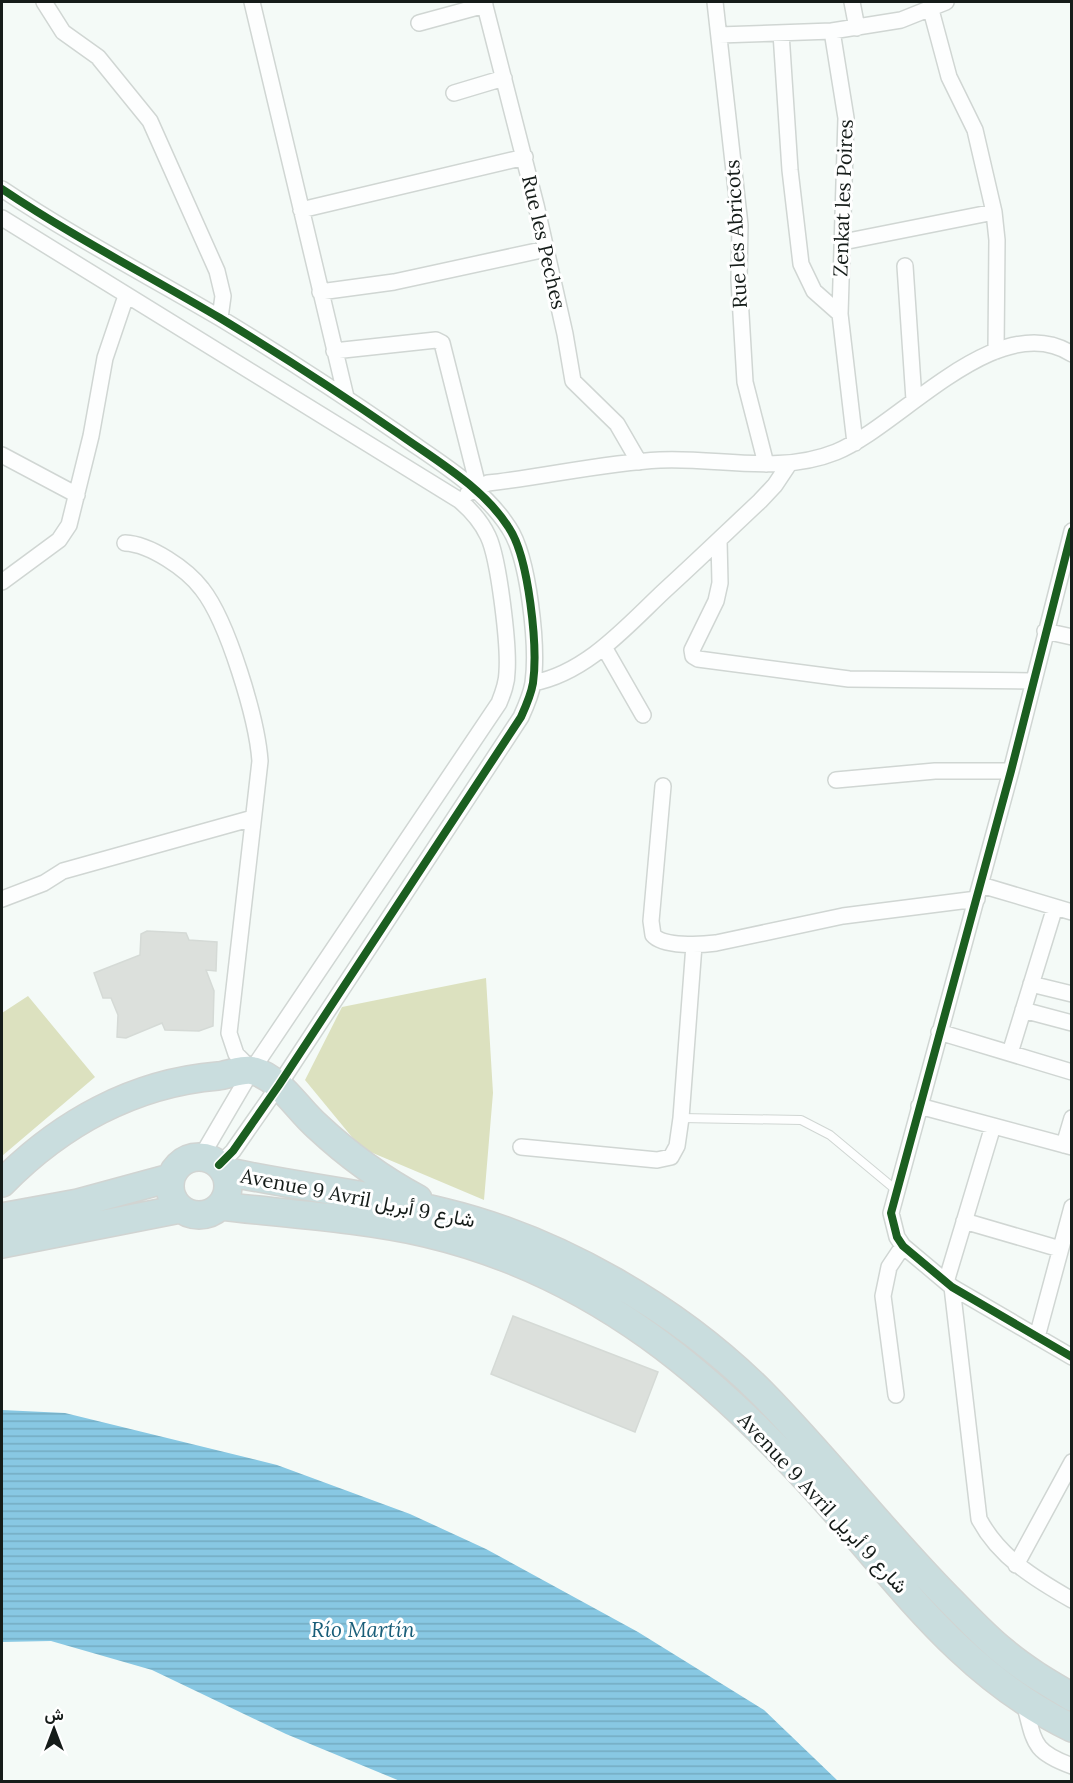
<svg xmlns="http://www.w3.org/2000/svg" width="1073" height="1783" font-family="Lora,Vazirmatn,serif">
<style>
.grass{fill:#dce1bf}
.water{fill:url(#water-rules)}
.building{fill:#dce0dc;stroke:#d5dad6;stroke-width:1.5}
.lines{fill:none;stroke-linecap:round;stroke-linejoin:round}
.lane-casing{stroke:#d0d6d3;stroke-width:10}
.street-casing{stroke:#d0d6d3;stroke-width:18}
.highway-casing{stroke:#d1d4d2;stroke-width:30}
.lane{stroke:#fdfefe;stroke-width:8}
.street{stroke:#fdfefe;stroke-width:15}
.highway{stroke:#c9ddde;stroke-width:27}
.cycleway-casing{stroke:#fff;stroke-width:11}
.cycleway{stroke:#1b5e20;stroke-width:8}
.labels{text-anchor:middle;stroke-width:6;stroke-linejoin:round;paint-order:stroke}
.street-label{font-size:20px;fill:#151c19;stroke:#fff}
.water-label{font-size:21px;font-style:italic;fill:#195e79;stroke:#fff}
</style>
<defs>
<pattern id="water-rules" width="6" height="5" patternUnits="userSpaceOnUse" patternTransform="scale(1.5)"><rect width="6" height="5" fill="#88c8e3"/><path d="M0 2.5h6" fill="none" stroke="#74abc2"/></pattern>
</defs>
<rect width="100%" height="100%" fill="#f4faf7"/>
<path class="grass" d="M 486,978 L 493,1093 L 484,1200 L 361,1148 L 305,1080 L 342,1007 Z
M 28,996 L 95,1077 L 2,1156 L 2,1013 Z"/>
<path class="water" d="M 2,1410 L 65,1413 L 277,1465 L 410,1514 L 486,1549 L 638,1632 L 764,1710 L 838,1781 L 400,1781 L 286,1734 L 152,1670 L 51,1641 L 2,1642 Z"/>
<path class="building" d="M 147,931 L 186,933 L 189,940 L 217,942 L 216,971 L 206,970 L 214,991 L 213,1026 L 199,1031 L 165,1030 L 162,1023 L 126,1038 L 117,1037 L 118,1015 L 111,998 L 103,998 L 94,973 L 140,955 L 141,934 Z
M 513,1316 L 658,1372 L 635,1432 L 491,1374 Z"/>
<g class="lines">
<defs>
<path id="lane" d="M 681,1118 L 801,1120 L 830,1135 L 896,1190"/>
<path id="street" d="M 44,2 L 63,32 L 98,57 L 150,121 L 217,271 L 223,296 L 220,318
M 252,2 L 346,397
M 484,2 L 536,205 L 565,334 L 573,381 L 617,424 L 639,462
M 715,2 L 740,225 L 739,280 L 745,382 L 766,464
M 852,2 L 857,28
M 931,10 L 949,77 L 975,130 L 994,212 L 997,240 L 996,351
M 419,23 L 485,5
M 832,31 L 901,20 L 946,2
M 781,33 L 790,170 L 801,264 L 814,291 L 840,314
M 719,35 L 832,31 L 846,118 L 840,314 L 855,443
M 454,93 L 504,78
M 2,189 C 72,236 147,275 220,318 C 281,355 341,394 399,434 C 437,461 484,488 509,528 C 529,558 538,647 533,683 C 531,695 526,706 521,717 L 279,1085 L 233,1151 L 219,1165
M 301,210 L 525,157
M 2,218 L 459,500 C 471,510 481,521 488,536 C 499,559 509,646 507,672 C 507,683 503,693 499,703 L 252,1070 L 201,1157
M 843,242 L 994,212
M 905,266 L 914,400
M 320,292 L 394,282 L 546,249
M 334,351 L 436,340 L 442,343 L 478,486
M 2,455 L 77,495
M 468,493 L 488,483 C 545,477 602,463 660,460 C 718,457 779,475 836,452 C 899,427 998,306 1072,354
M 1072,531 L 1011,771 L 891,1213 L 897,1237 L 903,1246 L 952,1287 L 1072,1357
M 719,540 L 720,583 L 716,601 L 692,650 L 693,656 L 698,659 L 849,679 L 1033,681
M 125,543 C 150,544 187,569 202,589 C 228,622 257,719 260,761 L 229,1033 L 236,1054 L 252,1070
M 2,582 L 59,540 L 69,525 L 91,436 L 105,358 L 126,296
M 1045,631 L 1072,637
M 604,647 L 643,715
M 533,683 C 586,673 625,628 663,592 C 696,562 728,531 760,501 L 775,485 L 789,464
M 836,780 L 935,771 L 1011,771
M 663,786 L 651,921 L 653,935 C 663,947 701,945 716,943 L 843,916 L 977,899
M 981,885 L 1072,912
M 2,899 L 44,883 L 63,871 L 253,818
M 1031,984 L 1072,994
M 1023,1010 L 1072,1023
M 939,1032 L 1072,1072
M 1010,1053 L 1055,907
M 919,1106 L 1072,1147
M 1064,1145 L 1072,1118
M 521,1147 L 657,1160 L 671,1157 L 677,1146 L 681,1118 L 694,945
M 964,1221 L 1060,1249
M 946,1282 L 993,1126
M 952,1287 L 979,1519 C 999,1557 1035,1579 1072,1600
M 1037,1337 L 1072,1207
M 896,1395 L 883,1296 L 889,1267 L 903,1246
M 1016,1565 L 1072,1462
M 1024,1703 C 1035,1742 1031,1751 1072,1766"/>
<path id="highway" d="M170 1186a29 29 0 1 1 58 0a29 29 0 1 1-58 0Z
M 224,1171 C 296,1187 371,1194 443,1212 C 559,1240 678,1309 763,1394 C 827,1459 883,1532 947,1597 C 965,1615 983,1635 1003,1651 C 1024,1669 1048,1683 1072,1697
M 2,1183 C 60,1124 133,1083 218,1076 C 228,1075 244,1068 254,1071 C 281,1079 297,1109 318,1127 C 349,1156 381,1179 418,1199
M 220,1206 C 289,1214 359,1218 426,1233 C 596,1273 716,1377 829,1504 C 905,1590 966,1677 1072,1728
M 2,1217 L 78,1203 L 170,1178
M 2,1244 L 180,1209"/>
</defs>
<use href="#lane" class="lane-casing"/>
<use href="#street" class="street-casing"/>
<use href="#highway" class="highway-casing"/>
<use href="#lane" class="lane"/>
<use href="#street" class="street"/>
<use href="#highway" class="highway"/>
<defs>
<path id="cycleway" d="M 2,189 C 72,236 147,275 220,318 C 281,355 341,394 399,434 C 437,461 484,488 509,528 C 529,558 538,647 533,683 C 531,695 526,706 521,717 L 279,1085 L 233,1151 L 219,1165
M 1072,531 L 1011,771 L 891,1213 L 897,1237 L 903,1246 L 952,1287 L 1072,1357"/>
</defs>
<use href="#cycleway" class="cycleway-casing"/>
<use href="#cycleway" class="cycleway"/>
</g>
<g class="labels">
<g class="street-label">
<text transform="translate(843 198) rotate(-88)" y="7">Zenkat les Poires</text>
<text transform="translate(736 234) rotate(-93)" y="7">Rue les Abricots</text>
<text transform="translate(544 242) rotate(77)" y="7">Rue les Peches</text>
<text transform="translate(358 1198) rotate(11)" y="7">Avenue 9 Avril شارع 9 أبريل</text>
<text transform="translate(823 1503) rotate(47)" y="7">Avenue 9 Avril شارع 9 أبريل</text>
</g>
<g class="water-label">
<text x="363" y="1637">Río Martín</text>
</g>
</g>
<rect width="1073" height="1783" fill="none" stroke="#151c19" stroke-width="6"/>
<g transform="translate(54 1729)" stroke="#ffffff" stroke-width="4.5" paint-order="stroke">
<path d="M0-4.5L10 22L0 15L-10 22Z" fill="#151c19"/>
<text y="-9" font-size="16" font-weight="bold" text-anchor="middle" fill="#151c19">ش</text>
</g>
</svg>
